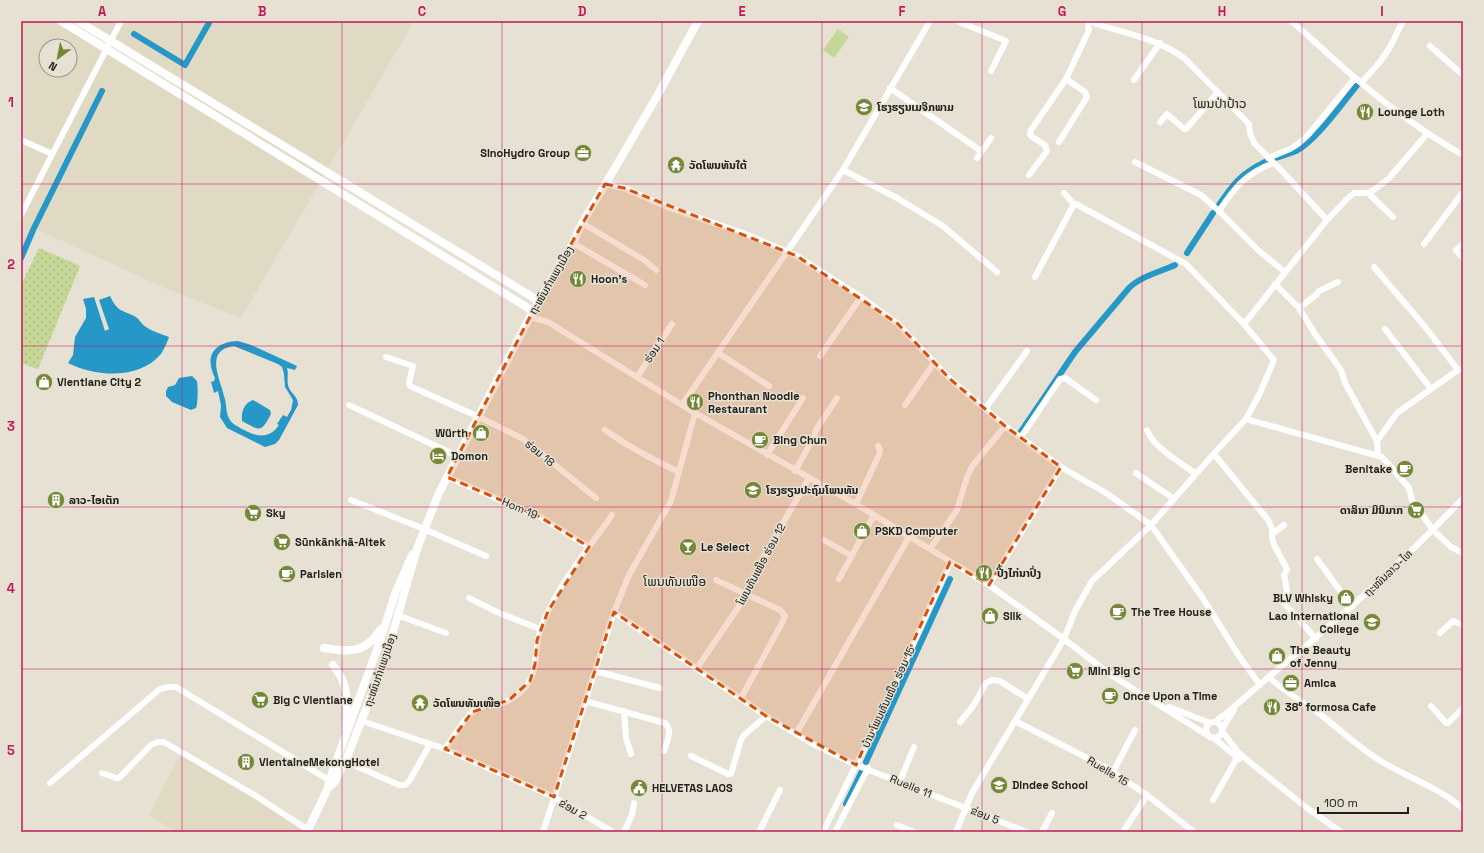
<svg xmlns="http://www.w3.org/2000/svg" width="1484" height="853" font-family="'Space Grotesk','Noto Sans Lao',sans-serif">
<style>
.built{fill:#e0d9c3;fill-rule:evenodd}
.park{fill:url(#park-dots)}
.pitch{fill:#c5d796}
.water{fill:#2598c8;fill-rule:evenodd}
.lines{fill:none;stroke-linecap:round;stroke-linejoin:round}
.canal{stroke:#2598c8;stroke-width:6}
.minor{stroke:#fff;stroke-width:6}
.major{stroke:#fff;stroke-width:8}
.marked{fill:#d4530d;fill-opacity:0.2;stroke:#d4530d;stroke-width:3;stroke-dasharray:8 5;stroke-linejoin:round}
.grid{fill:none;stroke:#c2185b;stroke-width:1;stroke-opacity:0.55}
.labels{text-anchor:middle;stroke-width:3;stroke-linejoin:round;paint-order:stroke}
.poi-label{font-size:11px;font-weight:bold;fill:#21201a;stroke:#e6e1d3;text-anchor:start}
.street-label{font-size:11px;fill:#21201a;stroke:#e6e1d3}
.quarter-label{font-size:13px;fill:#21201a;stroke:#e6e1d3}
.neatline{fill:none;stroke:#c2185b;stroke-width:1.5}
.grid-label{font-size:13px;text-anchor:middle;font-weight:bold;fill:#c2185b}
</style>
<defs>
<pattern id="park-dots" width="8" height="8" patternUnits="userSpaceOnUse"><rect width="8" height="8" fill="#c5d796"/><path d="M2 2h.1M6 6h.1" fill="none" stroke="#a9b881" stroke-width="1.8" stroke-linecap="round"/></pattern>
</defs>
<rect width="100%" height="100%" fill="#e6e1d3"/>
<path class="built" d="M 21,21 L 414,21 L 241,318 L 167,289 L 34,228 L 21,257 ZM 46,46 L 70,46 L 70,70 L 46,70 Z
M 181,753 L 302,828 L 300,832 L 176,832 L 149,815 Z"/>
<path class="park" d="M 39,248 L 80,266 L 38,369 L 21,363 L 21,285 Z"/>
<path class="pitch" d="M 838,29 L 849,37 L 834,58 L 823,50 Z"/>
<path class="water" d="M 110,296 C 118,312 120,309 134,316 C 139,318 141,324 146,327 C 153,332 162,334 169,337 C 167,343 164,349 161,354 C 139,380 96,377 68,363 L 73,355 L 75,337 L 86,318 L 86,309 L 83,299 L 94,297 L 105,331 L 109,329 L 99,300 Z
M 238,341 L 251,345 L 297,366 L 295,370 L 287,368 C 289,374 286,382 289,388 C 292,395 298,396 298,405 L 279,440 L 275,444 L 265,447 L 227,428 L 220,417 L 221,405 L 218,391 L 214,393 L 211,382 L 214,381 L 215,378 C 204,356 214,342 238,341 ZM 234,346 L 278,364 L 282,367 L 284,374 L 285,387 L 293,400 L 291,410 L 287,417 L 283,415 L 277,424 L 279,425 C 270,439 257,437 244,430 C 239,427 233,425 230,420 C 225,412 227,404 224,396 C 220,378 204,350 234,346 Z
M 192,376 L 197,381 C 198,386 198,404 196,408 L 191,410 L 172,402 L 166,396 L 166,391 L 168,387 L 175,385 L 179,378 Z
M 253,400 L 270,410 L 271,414 C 261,433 261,431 242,421 C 241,412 244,403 253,400 Z"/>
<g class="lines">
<path class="canal" d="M 134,34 L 185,65 L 210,21
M 1275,158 C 1282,156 1289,154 1296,151 C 1316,141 1343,102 1358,84
M 1219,205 C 1234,183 1241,174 1265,162
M 1187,253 L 1213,213
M 21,258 L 34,228 L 102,91
M 1020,433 L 1075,352 L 1129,288 C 1141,276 1160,272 1175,265
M 866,762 L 950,579
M 846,804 L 862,771"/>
<path class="minor" d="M 957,21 L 1006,41 L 991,71
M 1092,21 L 1096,24 C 1126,33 1158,39 1184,58 L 1249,124 L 1250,133 L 1254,143 L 1282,171 L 1327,220
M 1291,21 C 1307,34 1321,48 1337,62 C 1376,97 1417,129 1463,155
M 1430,46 L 1463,75
M 1134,80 L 1160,43
M 1361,83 L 1380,62 L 1390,47 L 1403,21
M 890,88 L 981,151
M 1160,122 L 1167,114 L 1184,129 L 1186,129 L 1218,92
M 21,140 L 50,153
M 1059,142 L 1087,97 L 1085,92 L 1066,79
M 977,158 L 991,138
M 1268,158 L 1290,149 L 1298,144 L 1308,135 L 1355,78
M 1135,162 L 1201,195 L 1219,211 L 1258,250 L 1285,272
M 843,170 L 897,198 L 943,226 L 997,272
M 1029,175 L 1047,151 L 1045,145 L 1031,136 L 1030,134 L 1031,130 L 1066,79 L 1089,30 L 1088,21
M 605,184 L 624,188 L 667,207 L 743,233 L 797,256 L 861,297 L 898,324 L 949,378 L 1005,426 L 1061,467 L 1106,493 L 1151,525 L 1202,597 L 1239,656 L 1260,685
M 1064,193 L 1074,204
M 1368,193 L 1393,217
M 1219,211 C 1235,187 1245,174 1273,163
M 21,215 L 121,21
M 582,223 L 644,260 L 656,270
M 573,243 L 645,285
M 1424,244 L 1463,192
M 1463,244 L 1456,250 L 1463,258
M 1374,267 L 1426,328 L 1458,370
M 1275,284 L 1299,308 L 1315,334 L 1341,370 L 1345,383 L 1377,441 L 1378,455
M 1299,308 L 1316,295 L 1319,291 L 1338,282
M 530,317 L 548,322 L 695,413 L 856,504 L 989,585 L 1064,639 L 1111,675 L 1207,735
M 1244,324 L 1327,220 L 1348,198 L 1354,193 L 1368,193 L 1374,190 L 1389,178 L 1427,134
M 1385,329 L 1431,389
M 718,353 L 769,386
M 820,356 L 861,297
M 386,357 L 413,366 L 409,383 L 410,386 L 479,417 L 523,439 L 596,498
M 637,377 L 672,324
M 349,405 L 457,456
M 682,405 L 843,170 L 930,21
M 905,405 L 934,363
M 985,409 L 1027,351
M 1246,419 L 1382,457 L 1409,488 L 1412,500 L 1433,530 L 1451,547 L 1463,553
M 605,430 C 629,447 653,460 679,472
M 1147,430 C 1153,447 1181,463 1196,474
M 1021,437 L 1060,379 L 1065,378 L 1096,400
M 1377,441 L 1397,413 L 1458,370 L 1463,369
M 1214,454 L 1268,520 L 1272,529 L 1272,538 L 1274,545 L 1286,567 L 1287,570 L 1284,575 L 1287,590 L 1284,603 L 1316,639
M 767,455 L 803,398
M 795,471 L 814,437 L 816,430 L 837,398
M 1136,473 L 1174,499
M 447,477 L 540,517 L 589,547
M 351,500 L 424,529 L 486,556
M 856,504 L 879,455 L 880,450 L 878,446
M 1272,534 L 1284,525
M 824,540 L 852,556
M 930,549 L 957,510 L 967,477 L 973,465 L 1005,426
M 1317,559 L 1352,607
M 839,579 L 874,515
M 716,580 L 780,610 L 785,616 L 782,623 L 741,698
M 989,585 L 1061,467
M 469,598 L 499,613 L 540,629
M 614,612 L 766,716 L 813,744 L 856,765 L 1027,832
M 397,615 L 446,633
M 1440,633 L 1453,621 L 1463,625
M 697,668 L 748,593 L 764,556 L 809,478
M 595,671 L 660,688
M 1269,677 C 1284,692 1304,702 1321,715 C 1342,731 1361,750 1384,763 C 1409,778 1442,789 1463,809
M 585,701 L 665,723 C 673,730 667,742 664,751
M 1431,706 L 1446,723 L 1448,723 L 1463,708
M 1169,707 L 1210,723
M 624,711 L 626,738 L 631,754
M 362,721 L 445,749 L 554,797 L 613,832
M 1015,721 L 1107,768 L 1147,795 L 1194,832
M1206 730a8 8 0 1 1 16 0a8 8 0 1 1-16 0Z
M 960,722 L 973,706 L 986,683 L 992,680 L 1000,681 L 1028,699
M 1215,722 C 1235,707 1252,691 1271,675 C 1338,620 1404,562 1463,498
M 1222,729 L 1234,710
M 1222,731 L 1238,752 L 1252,764 L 1307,808 L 1341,832
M 796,734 L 909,537
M 1214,738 L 1239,759
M 445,749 C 453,738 464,718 475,710 C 480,706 488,706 495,705 C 508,703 522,694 529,682 C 539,666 534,646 541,628 C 556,587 587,551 612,515
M 691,756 L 728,774 L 731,774 L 741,740 L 744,735 L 766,716
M 345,761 L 399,785 L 405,785 L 410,780 L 430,744
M 1113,772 L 1135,730
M 102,773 L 116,778 L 119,778 L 151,745 L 158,742 L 164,742 L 256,796 L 308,830
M 900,781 L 914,747
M 50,783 L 160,689 L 168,687 L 176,687 L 332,782
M 1213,800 L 1237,758
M 897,825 L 914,832
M 543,832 L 614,612 L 629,575 L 671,501 L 695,413
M 624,832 L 632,815 L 634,803
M 759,832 L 780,790
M 823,832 L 880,716 L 950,562
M 835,832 L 868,768
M 956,832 L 972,793 L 1064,639 L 1075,611 L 1092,581 L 1151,525 L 1218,449 L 1246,419 L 1260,393 L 1274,360 L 1244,324 L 1186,264 L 1076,204 L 1074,204 L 1073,206 L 1035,277
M 1042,832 L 1052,813
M 1123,832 L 1147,795"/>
<path class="major" d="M 61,21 L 533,311
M 78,21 L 539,301
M 324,648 C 350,652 365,654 381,629
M 333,665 C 336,670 340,674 342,679 C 349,695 347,713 346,730
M 328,788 L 334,783 L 348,755 L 376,683 L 386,656 L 418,546 L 439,493 L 533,311 L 573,243 L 582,223 L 602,190 L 656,98 L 698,21
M 307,832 L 328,788 L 329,781 L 379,644 L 396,591 L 412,555"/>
</g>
<path class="marked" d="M 605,184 L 624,188 L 797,256 L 898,324 L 949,378 L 1005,426 L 1061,467 L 989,585 L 950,562 L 856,765 L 766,716 L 614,612 L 554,797 L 445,749 L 472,712 L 509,700 L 530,681 L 535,664 L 537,640 L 548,611 L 589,547 L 540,517 L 447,477 L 533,311 Z"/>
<path class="grid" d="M 182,21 L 182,832M 342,21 L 342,832M 502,21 L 502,832M 662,21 L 662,832M 822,21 L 822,832M 982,21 L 982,832M 1142,21 L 1142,832M 1302,21 L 1302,832M 21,184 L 1463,184M 21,346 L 1463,346M 21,507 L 1463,507M 21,669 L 1463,669"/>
<defs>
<symbol id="school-disc" viewBox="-11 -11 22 22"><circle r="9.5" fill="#758838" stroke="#e6e1d3"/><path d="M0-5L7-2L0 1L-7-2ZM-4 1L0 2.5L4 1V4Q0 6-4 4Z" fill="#fff"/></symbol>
<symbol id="restaurant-disc" viewBox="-11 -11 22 22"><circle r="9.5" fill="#758838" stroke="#e6e1d3"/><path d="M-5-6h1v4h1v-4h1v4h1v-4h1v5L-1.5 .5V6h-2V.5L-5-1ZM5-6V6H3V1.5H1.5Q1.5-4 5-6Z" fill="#fff"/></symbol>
<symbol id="office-disc" viewBox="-11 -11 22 22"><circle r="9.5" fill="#758838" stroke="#e6e1d3"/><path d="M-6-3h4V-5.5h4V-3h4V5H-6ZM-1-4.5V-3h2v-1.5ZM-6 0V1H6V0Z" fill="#fff"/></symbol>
<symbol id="temple-disc" viewBox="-11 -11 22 22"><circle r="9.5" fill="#758838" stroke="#e6e1d3"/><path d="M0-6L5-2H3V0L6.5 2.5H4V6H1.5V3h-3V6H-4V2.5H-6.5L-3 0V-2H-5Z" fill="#fff"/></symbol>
<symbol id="shop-disc" viewBox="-11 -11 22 22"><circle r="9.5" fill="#758838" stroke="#e6e1d3"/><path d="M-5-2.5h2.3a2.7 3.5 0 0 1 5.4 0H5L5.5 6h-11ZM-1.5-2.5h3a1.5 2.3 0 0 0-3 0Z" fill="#fff"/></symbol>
<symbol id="cafe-disc" viewBox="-11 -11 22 22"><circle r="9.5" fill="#758838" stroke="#e6e1d3"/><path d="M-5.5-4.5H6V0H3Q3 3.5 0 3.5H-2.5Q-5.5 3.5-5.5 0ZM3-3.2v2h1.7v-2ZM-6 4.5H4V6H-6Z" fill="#fff"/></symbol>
<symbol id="hotel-disc" viewBox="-11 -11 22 22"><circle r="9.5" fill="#758838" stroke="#e6e1d3"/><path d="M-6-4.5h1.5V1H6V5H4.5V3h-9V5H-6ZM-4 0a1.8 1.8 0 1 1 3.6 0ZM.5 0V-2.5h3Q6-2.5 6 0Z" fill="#fff"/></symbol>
<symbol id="building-disc" viewBox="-11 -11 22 22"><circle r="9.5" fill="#758838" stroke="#e6e1d3"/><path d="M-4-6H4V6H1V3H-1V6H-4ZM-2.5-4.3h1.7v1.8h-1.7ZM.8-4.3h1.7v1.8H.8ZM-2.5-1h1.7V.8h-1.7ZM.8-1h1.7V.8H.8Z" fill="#fff"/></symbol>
<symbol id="supermarket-disc" viewBox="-11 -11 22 22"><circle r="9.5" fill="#758838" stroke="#e6e1d3"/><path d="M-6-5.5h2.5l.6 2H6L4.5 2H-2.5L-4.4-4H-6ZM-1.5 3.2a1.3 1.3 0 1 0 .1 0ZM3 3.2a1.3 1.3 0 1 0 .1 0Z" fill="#fff"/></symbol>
<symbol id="bar-disc" viewBox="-11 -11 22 22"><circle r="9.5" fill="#758838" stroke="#e6e1d3"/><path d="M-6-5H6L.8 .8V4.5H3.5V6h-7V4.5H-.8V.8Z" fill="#fff"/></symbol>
<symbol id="university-disc" viewBox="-11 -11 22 22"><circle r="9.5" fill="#758838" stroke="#e6e1d3"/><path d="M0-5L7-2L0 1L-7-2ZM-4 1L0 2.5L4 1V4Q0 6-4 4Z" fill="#fff"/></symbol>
<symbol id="civic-disc" viewBox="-11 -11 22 22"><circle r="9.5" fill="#758838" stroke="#e6e1d3"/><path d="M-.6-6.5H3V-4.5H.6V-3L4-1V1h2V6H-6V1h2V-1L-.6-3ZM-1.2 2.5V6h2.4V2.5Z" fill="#fff"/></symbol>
</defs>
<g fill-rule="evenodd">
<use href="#school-disc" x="854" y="97" width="20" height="20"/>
<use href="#restaurant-disc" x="1355" y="102" width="20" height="20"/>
<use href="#office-disc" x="573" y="143" width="20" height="20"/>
<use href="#temple-disc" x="666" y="155" width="20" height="20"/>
<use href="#restaurant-disc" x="568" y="269" width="20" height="20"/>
<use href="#shop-disc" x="34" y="372" width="20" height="20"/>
<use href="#restaurant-disc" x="685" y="392" width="20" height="20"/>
<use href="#shop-disc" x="471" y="423" width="20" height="20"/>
<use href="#cafe-disc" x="750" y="430" width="20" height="20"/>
<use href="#hotel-disc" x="428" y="446" width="20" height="20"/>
<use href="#cafe-disc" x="1395" y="459" width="20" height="20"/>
<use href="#school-disc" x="743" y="480" width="20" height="20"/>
<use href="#building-disc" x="46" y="490" width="20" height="20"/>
<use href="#supermarket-disc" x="1406" y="500" width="20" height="20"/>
<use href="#supermarket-disc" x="243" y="503" width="20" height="20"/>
<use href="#shop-disc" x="852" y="521" width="20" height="20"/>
<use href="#supermarket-disc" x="272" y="532" width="20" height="20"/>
<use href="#bar-disc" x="678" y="537" width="20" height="20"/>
<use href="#restaurant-disc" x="974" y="563" width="20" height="20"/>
<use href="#cafe-disc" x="277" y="564" width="20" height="20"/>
<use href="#shop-disc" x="1336" y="588" width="20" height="20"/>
<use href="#cafe-disc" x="1108" y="602" width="20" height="20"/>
<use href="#shop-disc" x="980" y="606" width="20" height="20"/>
<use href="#university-disc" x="1362" y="612" width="20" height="20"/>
<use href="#shop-disc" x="1267" y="646" width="20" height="20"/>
<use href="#supermarket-disc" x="1065" y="661" width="20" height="20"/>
<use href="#office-disc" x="1281" y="673" width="20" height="20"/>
<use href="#cafe-disc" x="1100" y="686" width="20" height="20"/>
<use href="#supermarket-disc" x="250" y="690" width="20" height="20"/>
<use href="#temple-disc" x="410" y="693" width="20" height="20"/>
<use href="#restaurant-disc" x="1262" y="697" width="20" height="20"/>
<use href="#building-disc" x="236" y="752" width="20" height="20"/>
<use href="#school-disc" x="989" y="775" width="20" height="20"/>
<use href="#civic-disc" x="629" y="778" width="20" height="20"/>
</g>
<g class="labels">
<g class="poi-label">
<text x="877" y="111">ໂຮງຮຽນເມຈິກພາມ</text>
<text x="1378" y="116">Lounge Loth</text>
<text x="570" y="157" text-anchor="end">SinoHydro Group</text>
<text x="689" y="169">ວັດໂພນທັນໃຕ້</text>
<text x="591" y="283">Hoon's</text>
<text x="57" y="386">Vientiane City 2</text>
<text x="708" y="400">Phonthan Noodle<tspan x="708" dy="13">Restaurant</tspan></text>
<text x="468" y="437" text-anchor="end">Würth</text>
<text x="773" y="444">Bing Chun</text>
<text x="451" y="460">Domon</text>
<text x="1392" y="473" text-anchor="end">Benitake</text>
<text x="766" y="494">ໂຮງຮຽນປະຖົມໂພນທັນ</text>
<text x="69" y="504">ລາວ-ໄອເຕັກ</text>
<text x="1403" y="514" text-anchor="end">ດາລິນາ ມິນິມາກ</text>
<text x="266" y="517">Sky</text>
<text x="875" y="535">PSKD Computer</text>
<text x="295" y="546">Sūnkānkhā-Aitek</text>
<text x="701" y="551">Le Select</text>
<text x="997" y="577">ປີ້ງໄກ່ນາປົ່ງ</text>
<text x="300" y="578">Parisien</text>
<text x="1333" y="602" text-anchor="end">BLV Whisky</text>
<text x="1131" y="616">The Tree House</text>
<text x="1003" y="620">Silk</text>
<text x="1359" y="620" text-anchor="end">Lao International<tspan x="1359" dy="13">College</tspan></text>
<text x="1290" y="654">The Beauty<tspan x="1290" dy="13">of Jenny</tspan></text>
<text x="1088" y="675">Mini Big C</text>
<text x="1304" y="687">Amica</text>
<text x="1123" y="700">Once Upon a Time</text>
<text x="273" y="704">Big C Vientiane</text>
<text x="433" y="707">ວັດໂພນທັນເໜືອ</text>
<text x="1285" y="711">38° formosa Cafe</text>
<text x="259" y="766">VientaineMekongHotel</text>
<text x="1012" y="789">Dindee School</text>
<text x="652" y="792">HELVETAS LAOS</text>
</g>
<g class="street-label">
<text transform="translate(551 280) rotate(-60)" y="4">ຖະໜົນກຳແພງເມືອງ</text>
<text transform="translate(654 350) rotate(-57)" y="4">ຮ່ອມ 1</text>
<text transform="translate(540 453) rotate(39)" y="4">ຮ່ອມ 18</text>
<text transform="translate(520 508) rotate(23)" y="4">Hom 19</text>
<text transform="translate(761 564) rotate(-62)" y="4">ໂພນທັນເໜືອ ຮ່ອມ 12</text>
<text transform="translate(1388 573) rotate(-44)" y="4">ຖະໜົນລາວ-ໄທ</text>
<text transform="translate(380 670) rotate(-71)" y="4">ຖະໜົນກຳແພງເມືອງ</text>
<text transform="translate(888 697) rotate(-65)" y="4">ບ້ານ ໂພນທັນເໜືອ ຮ່ອມ 15</text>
<text transform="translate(1108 771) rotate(31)" y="4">Ruelle 15</text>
<text transform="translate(911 786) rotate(22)" y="4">Ruelle 11</text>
<text transform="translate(573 809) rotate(30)" y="4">ຂ່ອມ 2</text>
<text transform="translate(985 815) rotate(22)" y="4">ຂ່ອມ 5</text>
</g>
<g class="quarter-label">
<text x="1220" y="108">ໂພນປ່າປ້າວ</text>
<text x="675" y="586">ໂພນທັນເໜືອ</text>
</g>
</g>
<rect width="1484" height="853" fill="none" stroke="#e6e1d3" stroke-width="44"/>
<g transform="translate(58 58) rotate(212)"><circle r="19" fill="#e6e1d3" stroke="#979489"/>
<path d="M0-3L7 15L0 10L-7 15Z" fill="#758838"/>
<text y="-6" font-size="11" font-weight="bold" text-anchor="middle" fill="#21201a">N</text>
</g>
<path d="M1318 807v6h90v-6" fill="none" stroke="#21201a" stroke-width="2"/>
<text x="1324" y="807" font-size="12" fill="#21201a" stroke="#e6e1d3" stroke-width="3" paint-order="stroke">100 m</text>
<rect x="22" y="22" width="1440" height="809" class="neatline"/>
<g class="grid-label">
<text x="102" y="16">A</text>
<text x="262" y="16">B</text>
<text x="422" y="16">C</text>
<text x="582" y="16">D</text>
<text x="742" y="16">E</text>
<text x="902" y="16">F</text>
<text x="1062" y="16">G</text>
<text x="1222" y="16">H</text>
<text x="1382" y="16">I</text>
<text x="11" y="107">1</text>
<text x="11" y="269">2</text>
<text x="11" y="431">3</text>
<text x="11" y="593">4</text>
<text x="11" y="755">5</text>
</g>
</svg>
